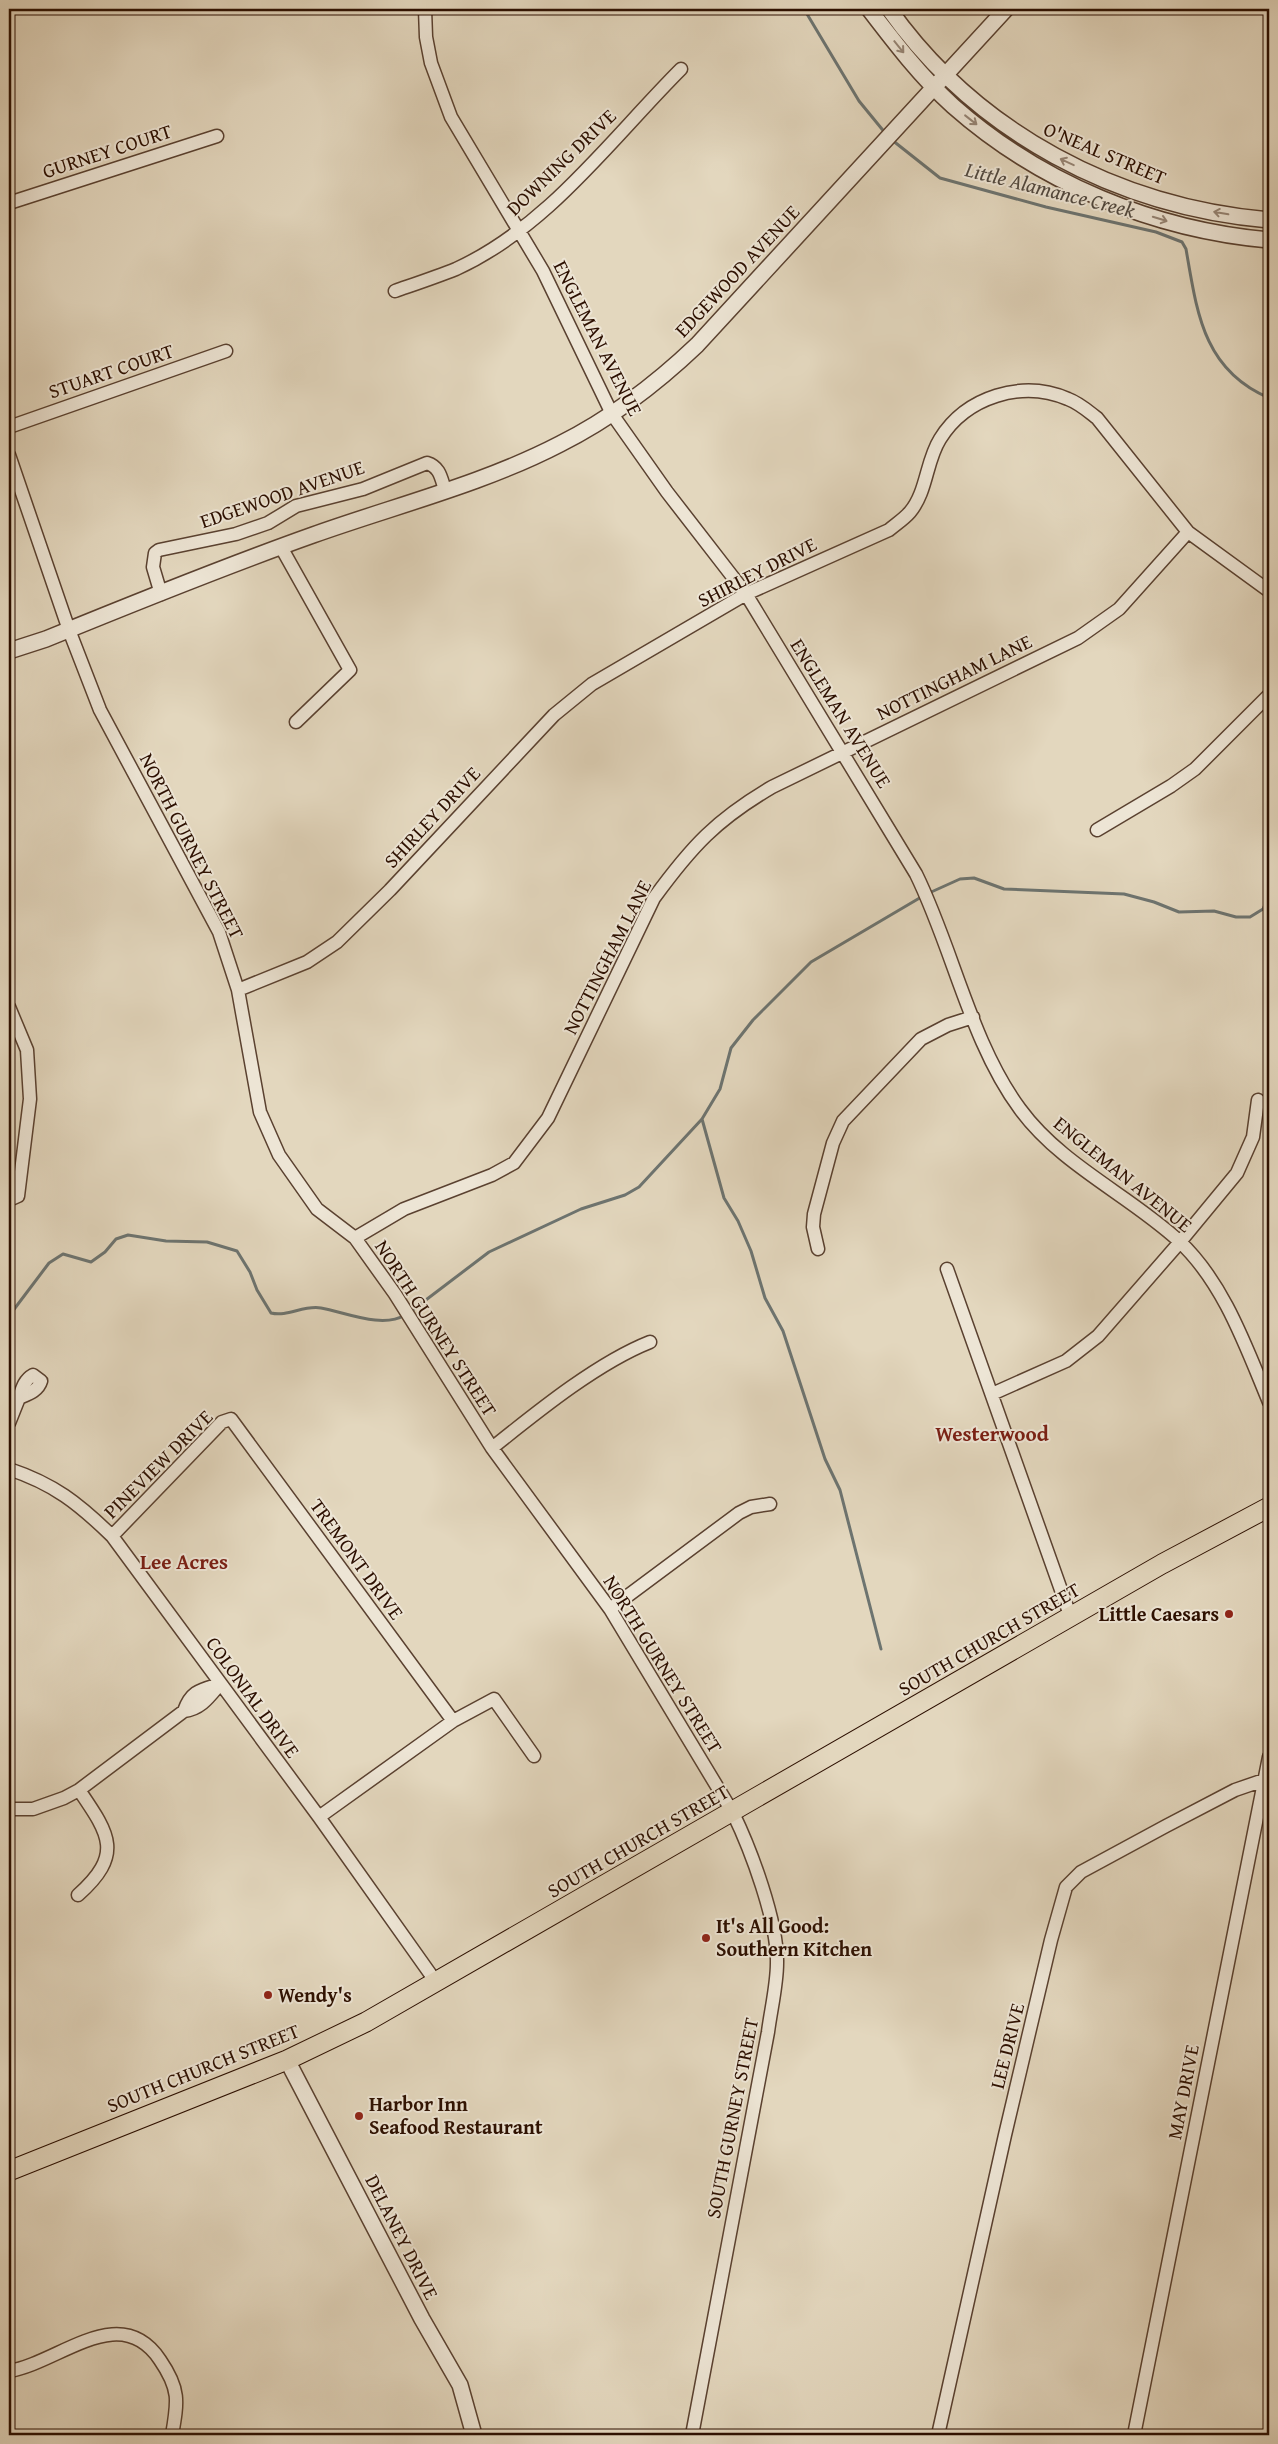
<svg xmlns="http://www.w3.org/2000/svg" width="1278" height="2444" font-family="'Gentium Book Plus',serif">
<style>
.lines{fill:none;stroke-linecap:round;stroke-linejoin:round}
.stream{stroke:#6d7470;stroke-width:3}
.minor-casing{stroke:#5a4130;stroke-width:15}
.tertiary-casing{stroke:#5a4130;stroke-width:18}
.primary-casing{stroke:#2c0f00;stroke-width:21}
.minor{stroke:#ede5d5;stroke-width:12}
.tertiary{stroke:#ede5d5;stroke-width:15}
.primary{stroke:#e3d7be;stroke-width:19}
.oneway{stroke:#968575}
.poi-dot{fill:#8f2418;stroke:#ede5d5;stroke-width:2}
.labels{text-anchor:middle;stroke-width:4;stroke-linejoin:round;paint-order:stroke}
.street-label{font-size:20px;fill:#2c0f00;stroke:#ede5d5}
.poi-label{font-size:20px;font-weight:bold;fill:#2c0f00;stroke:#ede5d5;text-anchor:start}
.water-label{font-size:21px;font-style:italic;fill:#524a41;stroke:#ede5d5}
.neighbourhood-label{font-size:21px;font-weight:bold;fill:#7a1f14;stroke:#ede5d5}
</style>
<rect width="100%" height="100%" fill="#e3d7be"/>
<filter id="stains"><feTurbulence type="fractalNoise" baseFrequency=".004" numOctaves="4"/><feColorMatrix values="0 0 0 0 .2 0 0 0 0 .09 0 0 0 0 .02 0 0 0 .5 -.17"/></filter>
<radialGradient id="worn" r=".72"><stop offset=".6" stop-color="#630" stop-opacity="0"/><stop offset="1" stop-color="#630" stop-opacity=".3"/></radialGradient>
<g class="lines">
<path class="stream" d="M 804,9 L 859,101 L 886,134
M 892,140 L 940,178 L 1046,207 L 1156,232 L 1182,242 L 1186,249 C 1197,312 1203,370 1269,398
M 929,893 L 960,879 L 974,878 L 1004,889 L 1124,894 L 1154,902 L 1179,912 L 1214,911 L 1236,917 L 1250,917 L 1263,909 L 1269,895
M 702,1119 L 724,1198 L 738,1221 L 751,1251 L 765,1298 L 783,1331 L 825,1459 L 840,1490 L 881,1649
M 410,1312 L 489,1252 L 581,1209 L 625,1195 L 639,1187 L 702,1119 L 720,1089 L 731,1048 L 753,1020 L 811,962 L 923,896
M 9,1316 L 49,1263 L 63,1254 L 91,1262 L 105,1252 L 116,1239 L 128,1235 L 166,1241 L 207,1242 L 237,1251 L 250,1272 L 257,1290 L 271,1313 C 288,1317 303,1305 321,1308 C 345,1312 382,1329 405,1315"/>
<defs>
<path id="minor" d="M 425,9 L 426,37 L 431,63 L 451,117 L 543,271 L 612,414 L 667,492 L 746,594 L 916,874 C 953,949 971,1043 1020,1109 C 1061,1165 1129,1195 1179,1241 C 1224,1283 1246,1347 1269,1402
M 9,203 L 217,136
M 395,291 C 415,284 436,277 456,269 C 548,227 611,139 681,69
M 9,427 L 226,351
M 9,455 L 69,630 L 100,710 L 219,932 L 238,990 L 260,1112 L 279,1155 L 317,1209 L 355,1238 L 395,1294 L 492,1448 L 610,1609 L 733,1813 C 751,1850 778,1922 777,1963 C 777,1985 771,2009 768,2032 L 692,2435
M 281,547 L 350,670 L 296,722
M 161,594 L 153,567 L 155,553 L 159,550 L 236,534 L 268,523 L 296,506 L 363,489 L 427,463 C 440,467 441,478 445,490
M 1097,830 L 1171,786 L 1195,769 L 1269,695
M 238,990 L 307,962 L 337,942 L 390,890 L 554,715 L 592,684 L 746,594 L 889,530 C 896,524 904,519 910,512 C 927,492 926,461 940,439 C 966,397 1022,379 1068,399 C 1079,403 1088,411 1097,418 L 1188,532 L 1269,591
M 9,1007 L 27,1050 L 30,1099 L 18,1196 L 9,1200
M 355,1238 L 404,1209 L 492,1175 L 514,1163 L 548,1118 L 654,898 C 692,846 716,820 772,787 L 1078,638 L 1119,609 L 1188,532
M 818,1249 L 813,1227 L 814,1214 L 833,1143 L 843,1121 L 921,1039 L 948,1025 L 973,1017
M 947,1269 L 1071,1618
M 33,1375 L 41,1381 C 38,1391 28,1394 19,1398 C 22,1389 24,1380 33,1375 Z
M 992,1394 L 1066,1361 L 1098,1336 L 1180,1242 L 1237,1173 L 1253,1137 L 1258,1100
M 9,1423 L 19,1398
M 492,1448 C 537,1412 597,1363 650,1342
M 9,1469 C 54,1484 78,1503 112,1536 L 319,1817 L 436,1982
M 112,1536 L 222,1422 L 231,1419 L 453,1721
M 610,1609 L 739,1513 L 751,1507 L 770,1504
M 184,1711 C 191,1691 200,1690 220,1684
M 9,1809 L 33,1809 L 64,1798 L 79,1790 L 184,1711 C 201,1709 209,1697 220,1684
M 319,1817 L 453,1721 L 494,1699 L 534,1756
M 78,1895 C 124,1854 109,1834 79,1790
M 9,2371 C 59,2363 120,2300 160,2360 C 180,2389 178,2401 172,2435
M 938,2435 L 1005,2135 L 1051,1940 L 1066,1887 L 1081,1872 L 1166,1826 L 1235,1790 L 1264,1780
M 1134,2435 L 1269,1757"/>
<path id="tertiary" d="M 869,9 C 895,43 921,77 953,106 C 1040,183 1154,230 1269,240
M 889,9 C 977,133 1118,207 1269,220
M 9,651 L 46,639 C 134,603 223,567 313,535 C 394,506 483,484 560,444 C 610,419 656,384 697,345 L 1006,9
M 287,2060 L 422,2319 L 460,2385 L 474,2435"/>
<path id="primary" d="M 9,2171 L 287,2060 L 366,2022 L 1162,1564 L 1269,1507"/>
</defs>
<use href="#minor" class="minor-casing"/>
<use href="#tertiary" class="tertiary-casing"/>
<use href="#primary" class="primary-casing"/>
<use href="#minor" class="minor"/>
<use href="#tertiary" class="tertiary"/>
<use href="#primary" class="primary"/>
</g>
<defs><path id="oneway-shaft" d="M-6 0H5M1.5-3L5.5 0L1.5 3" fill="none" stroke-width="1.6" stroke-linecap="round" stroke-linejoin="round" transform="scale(1.25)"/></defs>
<g class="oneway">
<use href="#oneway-shaft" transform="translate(899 47) rotate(51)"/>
<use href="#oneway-shaft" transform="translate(971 120) rotate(38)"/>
<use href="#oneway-shaft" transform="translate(1067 162) rotate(-155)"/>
<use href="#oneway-shaft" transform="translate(1221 213) rotate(-170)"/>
<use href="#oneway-shaft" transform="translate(1160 219) rotate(17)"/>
</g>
<g class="poi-dot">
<circle cx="1229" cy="1614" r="5"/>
<circle cx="706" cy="1938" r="5"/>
<circle cx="268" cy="1995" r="5"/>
<circle cx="359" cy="2116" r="5"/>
</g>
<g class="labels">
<g class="street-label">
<text transform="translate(107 151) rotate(-18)" y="7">GURNEY COURT</text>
<text transform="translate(1105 153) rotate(23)" y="7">O'NEAL STREET</text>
<text transform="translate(561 162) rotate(-44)" y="7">DOWNING DRIVE</text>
<text transform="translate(737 271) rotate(-47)" y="7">EDGEWOOD AVENUE</text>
<text transform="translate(598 338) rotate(63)" y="7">ENGLEMAN AVENUE</text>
<text transform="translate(111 371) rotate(-19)" y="7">STUART COURT</text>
<text transform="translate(282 494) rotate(-19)" y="7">EDGEWOOD AVENUE</text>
<text transform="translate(757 572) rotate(-27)" y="7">SHIRLEY DRIVE</text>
<text transform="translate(954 677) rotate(-26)" y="7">NOTTINGHAM LANE</text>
<text transform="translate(841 713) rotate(58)" y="7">ENGLEMAN AVENUE</text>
<text transform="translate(432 817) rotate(-47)" y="7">SHIRLEY DRIVE</text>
<text transform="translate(192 846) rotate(63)" y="7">NORTH GURNEY STREET</text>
<text transform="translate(607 957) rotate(-63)" y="7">NOTTINGHAM LANE</text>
<text transform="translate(1123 1174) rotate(39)" y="7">ENGLEMAN AVENUE</text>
<text transform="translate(436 1328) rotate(57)" y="7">NORTH GURNEY STREET</text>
<text transform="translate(158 1464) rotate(-45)" y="7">PINEVIEW DRIVE</text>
<text transform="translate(357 1559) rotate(54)" y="7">TREMONT DRIVE</text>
<text transform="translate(989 1639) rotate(-30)" y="7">SOUTH CHURCH STREET</text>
<text transform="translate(663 1664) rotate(58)" y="7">NORTH GURNEY STREET</text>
<text transform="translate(253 1697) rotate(54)" y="7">COLONIAL DRIVE</text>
<text transform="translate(638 1841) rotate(-30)" y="7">SOUTH CHURCH STREET</text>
<text transform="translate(1007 2046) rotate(-76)" y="7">LEE DRIVE</text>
<text transform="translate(203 2068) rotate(-22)" y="7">SOUTH CHURCH STREET</text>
<text transform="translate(1183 2092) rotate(-79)" y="7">MAY DRIVE</text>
<text transform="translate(732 2118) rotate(-79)" y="7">SOUTH GURNEY STREET</text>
<text transform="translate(402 2237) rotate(63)" y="7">DELANEY DRIVE</text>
</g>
<g class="poi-label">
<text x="1219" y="1621" text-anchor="end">Little Caesars</text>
<text x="716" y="1933">It's All Good:<tspan x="716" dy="23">Southern Kitchen</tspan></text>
<text x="278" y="2002">Wendy's</text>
<text x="369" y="2111">Harbor Inn<tspan x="369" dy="23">Seafood Restaurant</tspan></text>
</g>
<g class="water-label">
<text transform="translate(1050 190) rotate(14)" y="7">Little Alamance Creek</text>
</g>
<g class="neighbourhood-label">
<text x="992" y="1441">Westerwood</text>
<text x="184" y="1569">Lee Acres</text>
</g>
</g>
<rect width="1278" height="2444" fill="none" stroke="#e3d7be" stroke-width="30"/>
<rect x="10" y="10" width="1258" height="2424" fill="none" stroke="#2c0f00" stroke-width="2.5"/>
<rect x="15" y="15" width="1248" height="2414" fill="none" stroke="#2c0f00"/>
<rect width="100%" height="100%" filter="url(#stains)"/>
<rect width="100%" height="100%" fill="url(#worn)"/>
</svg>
